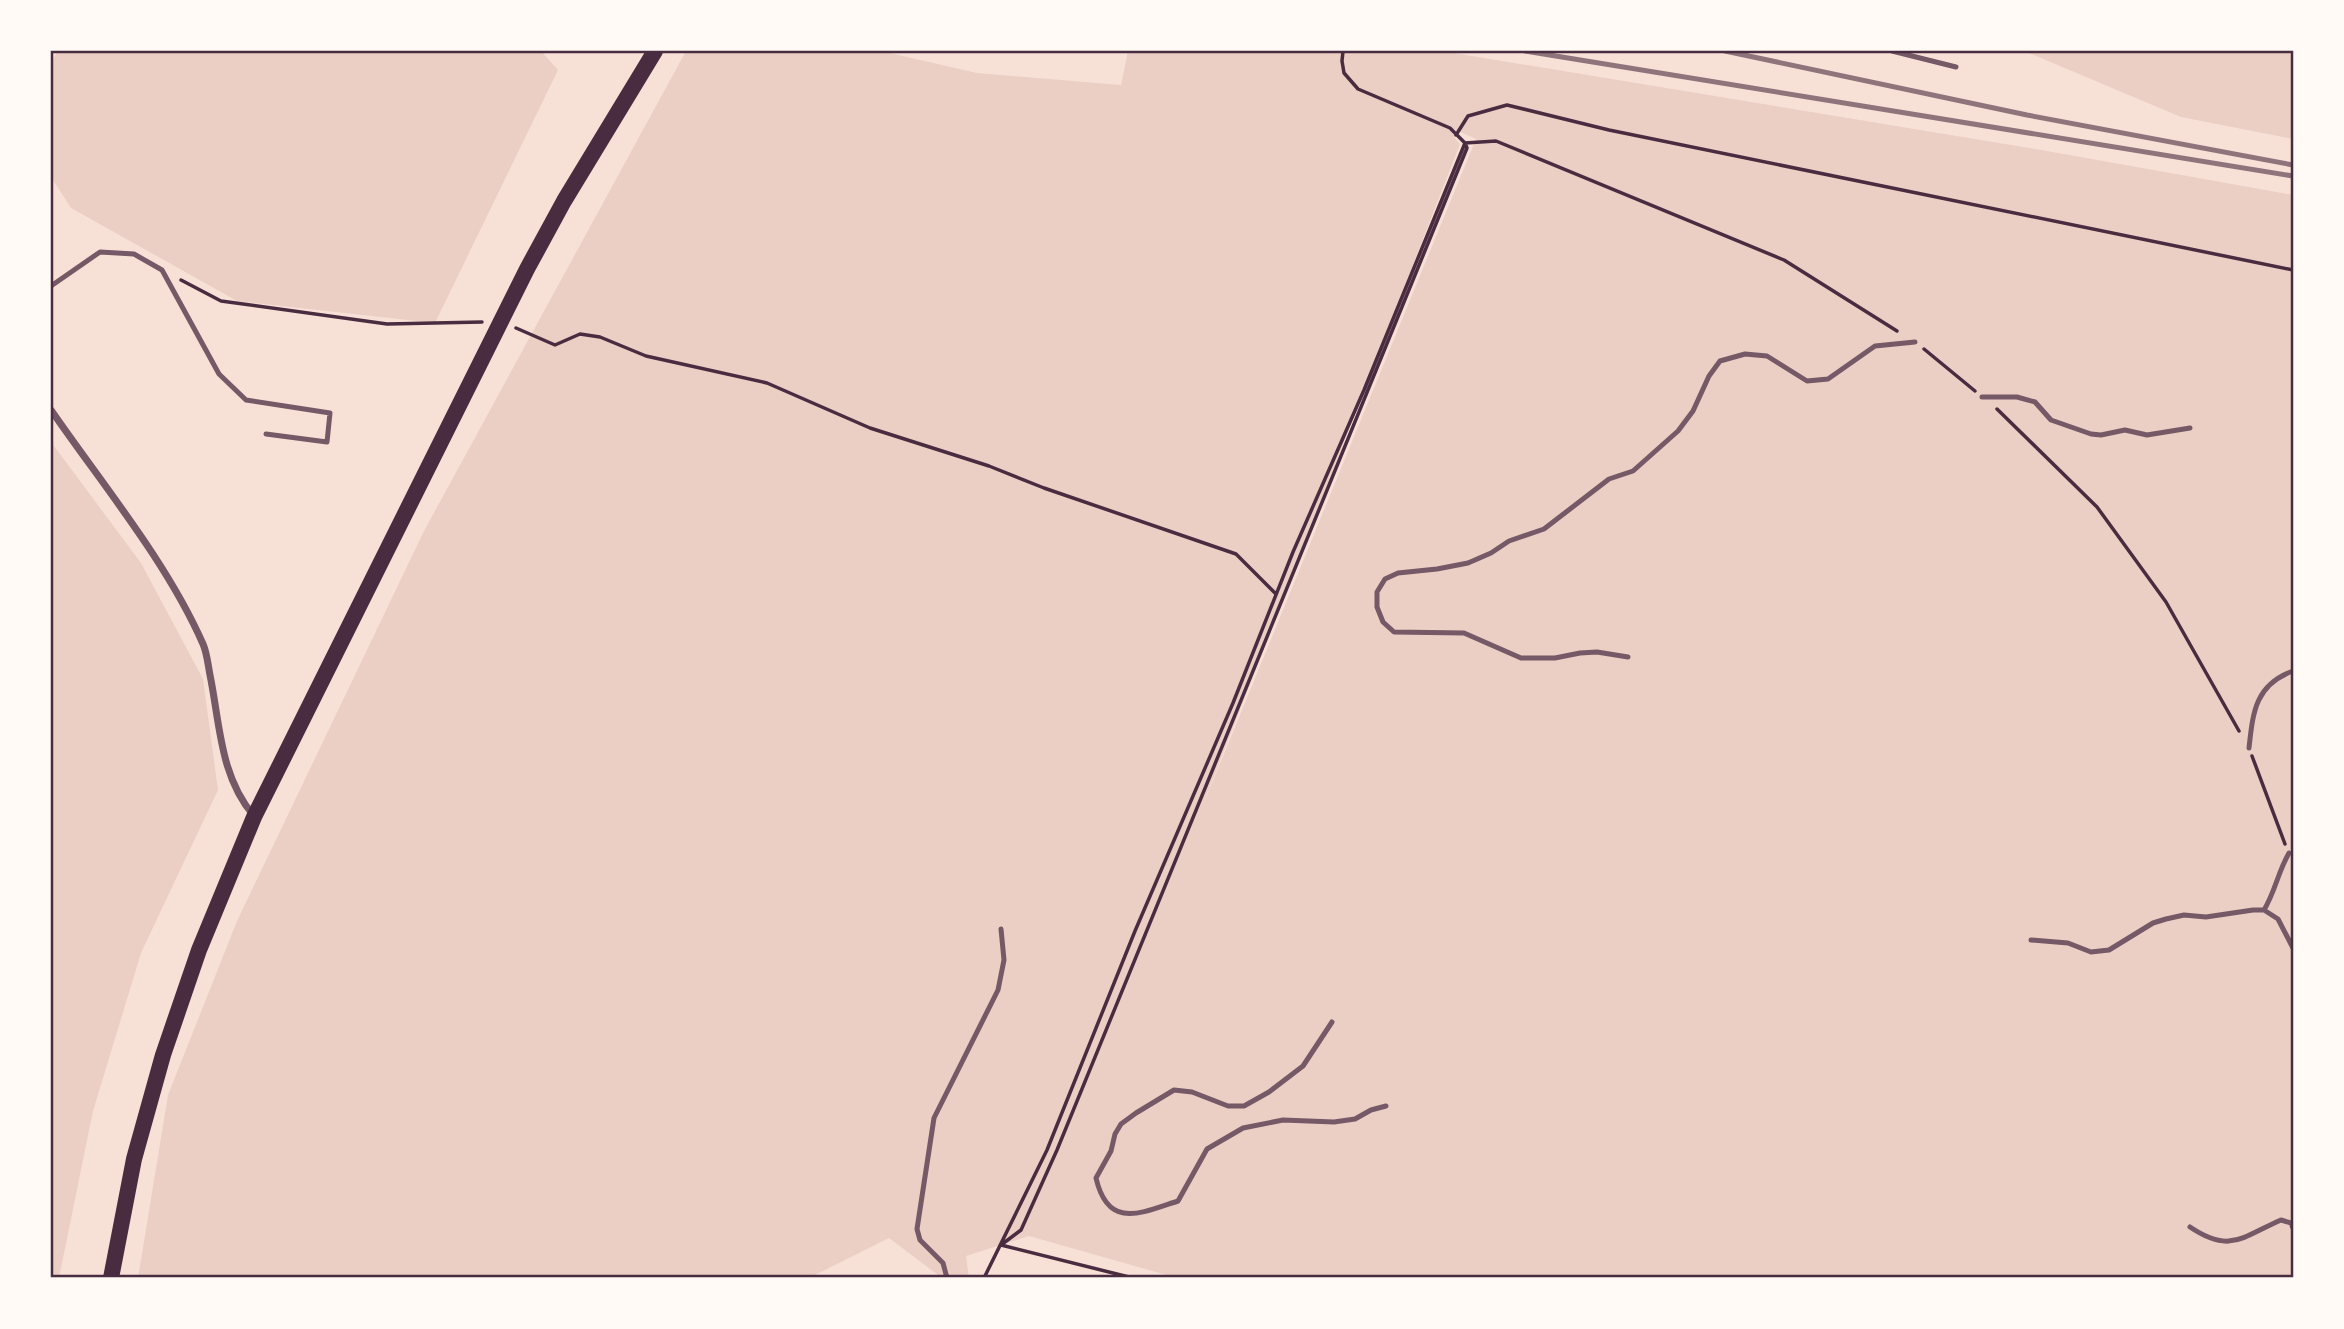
<svg xmlns="http://www.w3.org/2000/svg" width="2344" height="1329" font-family="'Fira Sans',sans-serif">
<style>
.green{fill:#ebcfc5;fill-rule:evenodd}
.lines{fill:none;stroke-linecap:round;stroke-linejoin:round}
.path{stroke:#4a2c40;stroke-width:3.5}
.service{stroke:#755966;stroke-width:5}
.minor{stroke:#755966;stroke-width:7}
.primary{stroke:#4a2c40;stroke-width:16}
.rail{stroke:#8f747c;stroke-width:5}
.neatline{fill:none;stroke:#4a2c40;stroke-width:2.5}
</style>
<rect width="100%" height="100%" fill="#f7e1d7"/>
<path class="green" d="M 58,51 L 541,51 L 558,70 L 435,323 L 237,301 L 71,208 L 51,177 L 51,62 Z
M 686,51 L 881,51 L 977,73 L 1121,85 L 1128,51 L 1442,51 L 2047,151 L 2293,195 L 2293,1278 L 1177,1278 L 1029,1236 L 966,1256 L 969,1278 L 942,1278 L 889,1238 L 809,1278 L 138,1278 L 168,1095 L 237,921 L 424,531 ZM 1445,125 L 1476,139 L 1201,810 L 1460,144 L 1454,137 L 1456,135 Z
M 2024,51 L 2293,51 L 2293,139 L 2181,117 Z
M 51,442 L 141,563 L 203,679 L 218,790 L 141,953 L 93,1111 L 59,1278 L 51,1278 Z"/>
<g class="lines">
<path class="path" d="M 1456,135 L 1468,116 L 1507,105 L 1609,130 L 2293,270
M 181,280 L 221,301 L 387,324 L 482,322
M 516,328 L 555,345 L 580,334 L 600,337 L 646,356 L 767,383 L 870,428 L 989,466 L 1044,488 L 1236,554 L 1276,594
M 1924,349 L 1975,391
M 1997,409 L 2097,507 L 2166,602 L 2239,731
M 2252,756 L 2285,844
M 1001,1245 L 1021,1230 L 1057,1150 L 1467,148 L 1465,143 L 1496,141 L 1784,260 L 1897,331
M 1001,1245 L 1133,1278
M 984,1278 L 1047,1150 L 1135,931 L 1233,703 L 1293,552 L 1364,390 L 1465,143 L 1450,128 L 1358,89 L 1344,73 L 1342,61 L 1343,51"/>
<path class="service" d="M 1892,51 L 1956,67
M 51,286 L 100,252 L 134,254 L 162,270 L 219,374 L 246,400 L 330,413 L 327,442 L 266,434
M 1982,397 L 2017,397 L 2035,402 L 2051,420 L 2091,434 L 2101,435 L 2125,430 L 2147,435 L 2190,428
M 1628,657 L 1597,652 L 1580,653 L 1555,658 L 1521,658 L 1464,633 L 1394,632 L 1383,622 L 1377,607 L 1377,592 L 1385,579 L 1398,573 L 1437,569 L 1468,563 L 1491,553 L 1509,541 L 1544,529 L 1609,479 L 1633,471 L 1678,431 L 1693,411 L 1709,376 L 1720,361 L 1745,354 L 1767,356 L 1807,381 L 1828,379 L 1875,346 L 1915,342
M 2249,748 C 2253,712 2255,685 2293,671
M 2264,910 L 2278,919 L 2293,948
M 2031,940 L 2068,943 L 2091,952 L 2109,950 L 2153,923 L 2166,919 L 2184,915 L 2206,917 L 2253,910 L 2264,910 C 2275,892 2278,872 2289,853
M 1332,1022 L 1303,1066 L 1269,1092 L 1244,1106 L 1228,1106 L 1192,1092 L 1174,1090 L 1136,1113 L 1121,1124 L 1115,1134 L 1111,1151 L 1096,1178 C 1108,1230 1141,1213 1178,1201 L 1207,1149 L 1243,1128 L 1283,1120 L 1334,1122 L 1355,1119 L 1371,1110 L 1386,1106
M 2190,1227 C 2230,1254 2242,1237 2281,1220 L 2291,1223 L 2293,1228
M 947,1278 L 943,1263 L 920,1240 L 917,1229 L 934,1118 L 998,990 L 1004,960 L 1001,929"/>
<path class="minor" d="M 51,410 C 102,484 167,562 203,644 C 207,653 208,665 210,675 C 220,724 220,777 254,816"/>
<path class="primary" d="M 111,1278 L 134,1159 L 163,1055 L 199,950 L 254,817 L 527,269 L 564,201 L 655,51"/>
<path class="rail" d="M 1525,51 L 2293,176
M 1725,51 L 2027,115 L 2293,165"/>
</g>
<rect width="2344" height="1329" fill="none" stroke="#fffaf5" stroke-width="105"/>
<rect x="52" y="52" width="2240" height="1224" class="neatline"/>
</svg>
